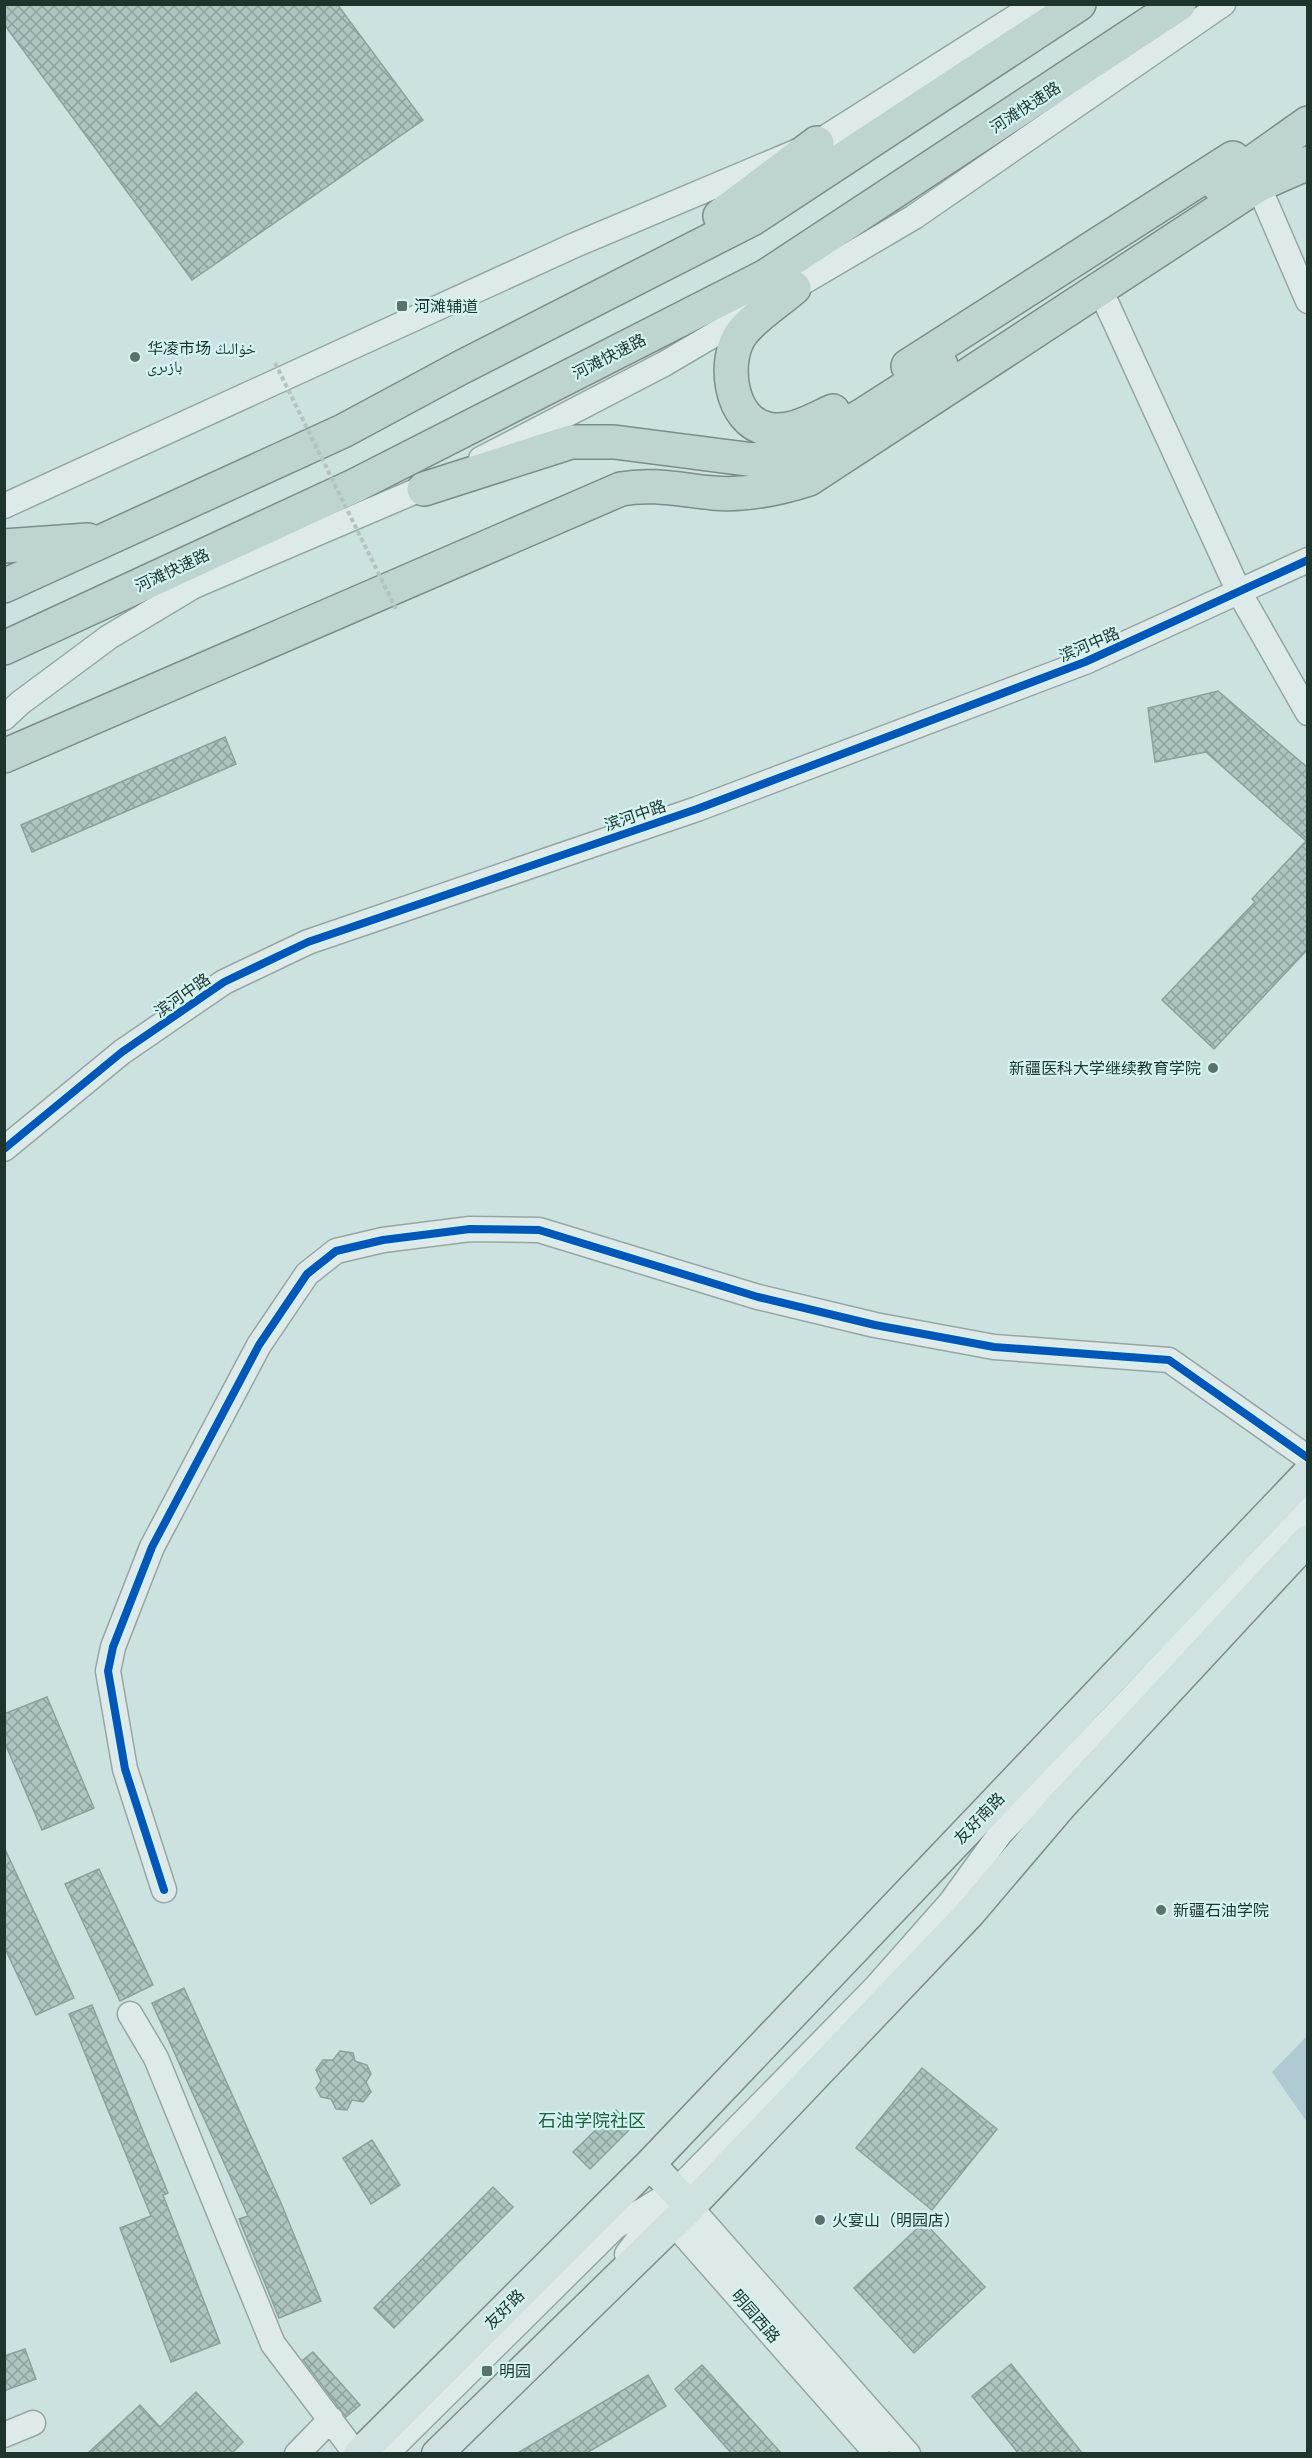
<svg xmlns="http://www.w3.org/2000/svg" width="1312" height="2458" font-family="'IBM Plex Serif','Noto Naskh Arabic','Noto Sans SC',serif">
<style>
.green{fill:#afcad3}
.building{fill:url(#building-cross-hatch);stroke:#8ba29c;stroke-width:1.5}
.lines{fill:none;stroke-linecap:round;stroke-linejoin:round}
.minor-casing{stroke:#95a7a4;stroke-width:27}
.major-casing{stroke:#7c8d8a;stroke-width:33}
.highway-casing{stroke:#7c8d8a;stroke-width:36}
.minor{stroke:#ddeae9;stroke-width:24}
.major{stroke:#cfe1e0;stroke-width:30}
.highway{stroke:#bdd4d1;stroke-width:33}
.path-bridge{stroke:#b4c2c1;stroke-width:4;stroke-dasharray:4.5 3;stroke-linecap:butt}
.cycleway-casing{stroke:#d2f3f1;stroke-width:11}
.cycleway{stroke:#0057b8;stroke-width:8}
.poi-dot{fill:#5b726c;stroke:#d2f3f1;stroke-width:2}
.labels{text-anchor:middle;stroke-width:4.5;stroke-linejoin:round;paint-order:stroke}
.street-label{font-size:16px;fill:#1e352e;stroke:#d2f3f1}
.poi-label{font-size:16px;fill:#1e352e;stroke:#d2f3f1;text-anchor:start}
.neighbourhood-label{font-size:18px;fill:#205f3c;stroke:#d2f3f1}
</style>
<defs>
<pattern id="building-cross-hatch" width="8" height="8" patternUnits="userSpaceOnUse" patternTransform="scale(1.5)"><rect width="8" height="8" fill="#adc5c0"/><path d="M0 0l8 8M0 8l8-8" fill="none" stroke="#8ca19c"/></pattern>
</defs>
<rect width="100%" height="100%" fill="#cce2e0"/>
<path class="green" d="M 1307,2036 L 1307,2122 L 1272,2072 Z"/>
<path class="building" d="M 4,4 L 337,4 L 423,120 L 192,280 L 4,24 Z
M 1218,691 L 1308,768 L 1308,949 L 1214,1049 L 1162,1000 L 1255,902 L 1252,899 L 1306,841 L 1206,752 L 1155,762 L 1148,708 Z
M 225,737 L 236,764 L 32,852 L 21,825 Z
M 47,1697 L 94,1808 L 42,1830 L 4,1741 L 4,1714 Z
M 4,1847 L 74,1998 L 36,2015 L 4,1946 Z
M 99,1869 L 153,1985 L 120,2001 L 65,1884 Z
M 184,1988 L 281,2203 L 321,2301 L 279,2318 L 239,2219 L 248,2216 L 152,2003 Z
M 92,2005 L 168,2193 L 163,2195 L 220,2343 L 171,2362 L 120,2228 L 151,2216 L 69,2014 Z
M 340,2051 L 353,2053 L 355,2061 L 367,2065 L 371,2074 L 366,2082 L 371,2092 L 363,2102 L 352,2100 L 347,2110 L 336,2109 L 331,2099 L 321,2097 L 316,2088 L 321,2081 L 316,2070 L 323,2060 L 333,2060 Z
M 922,2068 L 997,2129 L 932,2210 L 856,2148 Z
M 616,2110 L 632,2127 L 590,2169 L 573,2152 Z
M 372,2140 L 400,2185 L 371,2204 L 343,2158 Z
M 493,2187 L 513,2207 L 394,2328 L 374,2308 Z
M 924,2222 L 985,2287 L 914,2353 L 854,2288 Z
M 25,2349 L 36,2379 L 4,2391 L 4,2356 Z
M 313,2352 L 360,2405 L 346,2417 L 303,2360 Z
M 1011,2364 L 1083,2454 L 1019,2454 L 972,2396 Z
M 702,2365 L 782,2454 L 732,2454 L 675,2389 Z
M 648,2375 L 666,2406 L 585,2454 L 516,2454 Z
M 196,2392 L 243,2442 L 231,2454 L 87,2454 L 140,2405 L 160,2427 Z"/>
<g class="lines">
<defs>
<path id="minor" d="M 1258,185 L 1308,301
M 1099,287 L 1239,592 L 1308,713
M 481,459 L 664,364 L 914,217 L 1223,4
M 4,506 L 575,245 L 817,143 L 1036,4
M 4,718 L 20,703 L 109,637 L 194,586 L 437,482
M 4,1149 L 122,1052 L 224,982 L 308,942 L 697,809 L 1085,662 L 1308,560
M 164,1890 L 125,1769 L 108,1671 L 113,1647 L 152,1547 L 259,1345 L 307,1274 L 336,1251 L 383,1240 L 470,1229 L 539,1230 L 758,1297 L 875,1325 L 994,1347 L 1169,1360 L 1308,1458
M 130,2014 L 156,2058 L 273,2344 L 356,2454
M 690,2207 L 908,2454
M 662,2210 L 877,2454
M 627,2254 L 676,2191 L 876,1987 L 951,1902 L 1000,1834 L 1131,1698 L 1308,1507
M 4,2435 L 33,2423
M 297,2454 L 331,2419
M 386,2454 L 615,2227 L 663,2198"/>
<path id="major" d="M 650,2164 L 690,2207
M 359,2454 L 650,2164 L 1308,1473
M 437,2454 L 690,2207 L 970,1913 L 1061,1806 L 1308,1540"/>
<path id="highway" d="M 1219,186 L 1308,123
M 720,216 L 817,143
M 794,288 C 779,301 754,317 742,333 C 722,359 729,422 768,429 C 791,434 813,420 833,411
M 908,366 L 1233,158
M 424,489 L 571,442 L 614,442 L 754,460 L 797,452 L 863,415 L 941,365
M 4,546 L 88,540
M 4,586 L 343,431 L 460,368 L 752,219 L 1079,4
M 4,648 L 354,486 L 766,276 L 1179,4
M 4,756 L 621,489 C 653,483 681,490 713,493 C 746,496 778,489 809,479 L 1258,185 L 1308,163"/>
</defs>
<use href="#minor" class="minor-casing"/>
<use href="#major" class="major-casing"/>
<use href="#highway" class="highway-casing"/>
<use href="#minor" class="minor"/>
<use href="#major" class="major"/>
<use href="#highway" class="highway"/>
<path class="path-bridge" d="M 275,363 L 396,609"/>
<defs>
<path id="cycleway" d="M 4,1149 L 122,1052 L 224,982 L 308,942 L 697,809 L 1085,662 L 1308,560
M 164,1890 L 125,1769 L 108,1671 L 113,1647 L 152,1547 L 259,1345 L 307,1274 L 336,1251 L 383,1240 L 470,1229 L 539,1230 L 758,1297 L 875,1325 L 994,1347 L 1169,1360 L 1308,1458"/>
</defs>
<use href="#cycleway" class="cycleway-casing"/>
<use href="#cycleway" class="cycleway"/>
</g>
<g class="poi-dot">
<rect x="396" y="300" width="12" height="12" rx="3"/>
<circle cx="135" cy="357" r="6"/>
<circle cx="1213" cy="1068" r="6"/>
<circle cx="1161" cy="1910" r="6"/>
<circle cx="820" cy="2220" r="6"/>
<rect x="481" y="2365" width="12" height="12" rx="3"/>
</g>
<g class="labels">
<g class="street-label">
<text transform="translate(1025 107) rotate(-33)" y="6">河滩快速路</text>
<text transform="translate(609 356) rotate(-27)" y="6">河滩快速路</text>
<text transform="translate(172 570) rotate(-25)" y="6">河滩快速路</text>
<text transform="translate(1089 644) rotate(-23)" y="6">滨河中路</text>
<text transform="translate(635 815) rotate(-19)" y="6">滨河中路</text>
<text transform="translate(182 995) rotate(-35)" y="6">滨河中路</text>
<text transform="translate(979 1818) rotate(-46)" y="6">友好南路</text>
<text transform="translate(504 2309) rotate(-45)" y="6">友好路</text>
<text transform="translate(756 2316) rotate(49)" y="6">明园西路</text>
</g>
<g class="poi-label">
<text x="414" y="312">河滩辅道</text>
<text x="147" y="354">华凌市场 خۇالىڭ<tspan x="147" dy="18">بازىرى</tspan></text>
<text x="1201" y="1074" text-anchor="end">新疆医科大学继续教育学院</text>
<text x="1173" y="1916">新疆石油学院</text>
<text x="832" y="2226">火宴山（明园店）</text>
<text x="499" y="2377">明园</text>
</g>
<g class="neighbourhood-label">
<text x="592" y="2127">石油学院社区</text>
</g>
</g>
<rect width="1312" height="2458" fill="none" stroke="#1e352e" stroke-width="12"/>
</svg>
